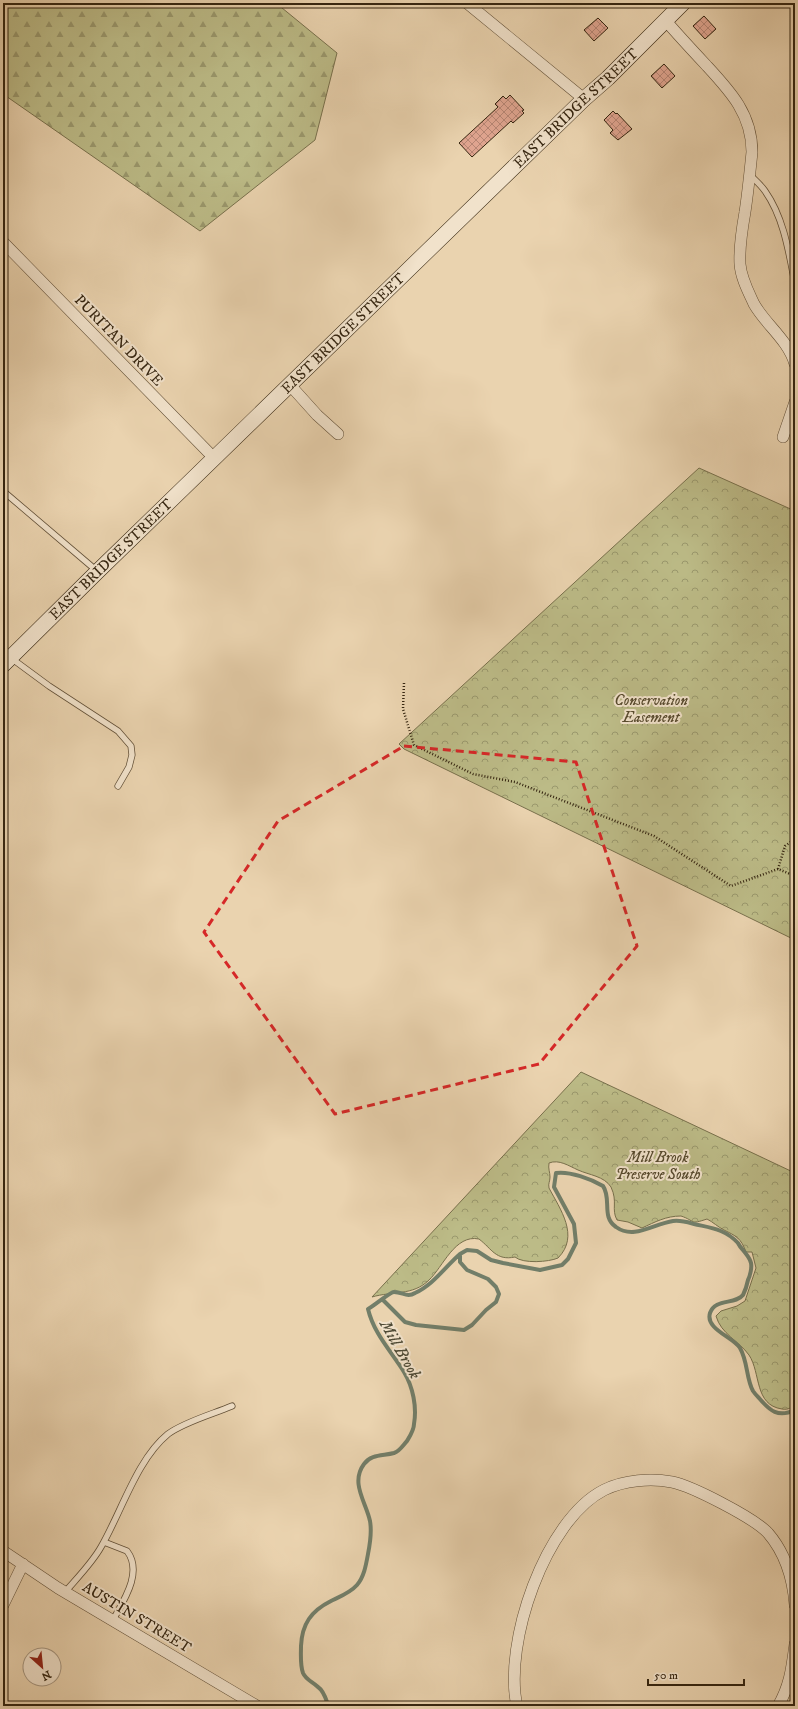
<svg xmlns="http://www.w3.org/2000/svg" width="798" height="1709" font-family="'IM FELL DW Pica',serif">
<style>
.forest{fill:url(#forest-firs);stroke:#78704c}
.park{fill:url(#park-crowns);stroke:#78704c}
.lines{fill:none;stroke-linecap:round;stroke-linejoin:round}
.stream{stroke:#727e69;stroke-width:4}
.building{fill:url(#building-cross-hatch);stroke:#352510}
.lane-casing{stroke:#625038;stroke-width:7}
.street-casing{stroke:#625038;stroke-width:12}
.secondary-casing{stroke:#352510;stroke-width:16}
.path{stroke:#352510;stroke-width:2.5;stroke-dasharray:1 2;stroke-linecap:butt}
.lane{stroke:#f1e2cb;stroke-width:5.5}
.street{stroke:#f1e2cb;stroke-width:11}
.secondary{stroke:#f1e2cb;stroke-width:15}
.marked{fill:none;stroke:#d62828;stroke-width:3;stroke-dasharray:8 5;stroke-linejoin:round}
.labels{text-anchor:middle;stroke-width:4;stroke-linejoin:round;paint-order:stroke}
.street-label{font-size:15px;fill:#352510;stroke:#f1e2cb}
.park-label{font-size:15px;font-style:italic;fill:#574a2e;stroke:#f1e2cb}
.water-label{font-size:16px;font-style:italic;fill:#4e4a35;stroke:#f1e2cb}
</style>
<defs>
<pattern id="forest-firs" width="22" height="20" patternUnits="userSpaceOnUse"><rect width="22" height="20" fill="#bcbb87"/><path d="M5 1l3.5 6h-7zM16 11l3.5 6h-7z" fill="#9a986d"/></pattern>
<pattern id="park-crowns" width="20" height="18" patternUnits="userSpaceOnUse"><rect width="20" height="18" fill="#bcbb87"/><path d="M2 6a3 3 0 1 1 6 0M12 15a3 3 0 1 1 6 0" fill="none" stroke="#9a986d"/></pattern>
<pattern id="building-cross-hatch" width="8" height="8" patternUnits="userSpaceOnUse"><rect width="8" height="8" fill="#dfa48f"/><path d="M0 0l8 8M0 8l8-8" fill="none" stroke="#b68573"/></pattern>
</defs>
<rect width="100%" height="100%" fill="#ead3af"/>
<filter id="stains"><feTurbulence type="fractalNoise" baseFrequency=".005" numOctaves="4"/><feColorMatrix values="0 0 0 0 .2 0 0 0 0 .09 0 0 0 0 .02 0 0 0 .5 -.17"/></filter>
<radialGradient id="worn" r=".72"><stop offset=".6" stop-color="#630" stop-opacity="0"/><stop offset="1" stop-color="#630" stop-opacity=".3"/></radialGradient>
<path class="forest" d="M 3,3 L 276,3 L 337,53 L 315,140 L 200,231 L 3,94 Z"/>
<path class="park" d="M 699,468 L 795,511 L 795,940 L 404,749 L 399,744 Z
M 581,1072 L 795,1173 L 795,1403 C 792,1408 788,1410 782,1409 C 754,1405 761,1373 749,1355 C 739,1341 721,1334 716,1316 L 721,1311 L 737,1306 L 745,1301 L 756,1268 L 752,1252 L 746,1252 C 741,1238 736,1236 724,1230 C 718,1227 713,1222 707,1219 C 689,1225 696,1221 681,1216 C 666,1216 655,1222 642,1228 L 628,1222 L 617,1220 C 611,1209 618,1202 611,1187 C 604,1176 589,1175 578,1170 C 569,1166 559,1159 549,1163 C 548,1169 550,1172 550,1177 C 550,1182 548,1183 549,1188 C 560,1209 580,1236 558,1258 C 549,1262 523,1264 515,1257 C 496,1261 492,1249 479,1239 C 455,1234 443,1267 429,1280 C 413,1296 392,1291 372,1297 Z"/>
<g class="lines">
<path class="stream" d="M 383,1300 L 405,1322 L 416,1325 L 464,1330 L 472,1325 L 486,1310 L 496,1302 L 499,1294 L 496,1287 L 488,1279 L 467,1270 L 460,1262 L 460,1254
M 328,1705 C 326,1699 324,1691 318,1687 C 313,1682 306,1680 303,1673 C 300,1665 301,1654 301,1646 C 302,1624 311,1611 331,1601 C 339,1597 350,1593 357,1585 C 364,1577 366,1565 368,1554 C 370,1544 372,1532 370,1521 C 366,1502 350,1483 364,1464 C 371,1454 383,1456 394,1453 C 400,1451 403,1445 407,1441 C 410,1436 414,1430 414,1424 C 417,1407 413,1387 404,1372 C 391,1351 374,1334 368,1309 C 374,1306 390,1292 394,1292 C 403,1292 407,1298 415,1293 C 433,1285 445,1267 460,1254 L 467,1250 L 477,1251 L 491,1260 L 503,1263 L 540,1270 L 562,1265 L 568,1259 L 576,1243 L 574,1224 L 554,1187 L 556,1173 C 570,1171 591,1179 603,1186 C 612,1199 601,1217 616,1227 C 634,1240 653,1224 673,1221 C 681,1220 687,1222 694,1224 C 711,1228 725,1229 738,1243 C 739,1245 741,1248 743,1250 C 746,1254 750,1258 751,1263 C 752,1268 750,1276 748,1280 C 747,1285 745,1291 743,1295 C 735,1305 715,1298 710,1313 C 705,1329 733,1337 740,1348 C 748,1362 746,1378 753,1391 C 755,1394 757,1396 759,1398 C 770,1411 778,1418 795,1410"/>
</g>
<path class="building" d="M 704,16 L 716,29 L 705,39 L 693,26 Z
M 598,18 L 608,28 L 594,41 L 584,30 Z
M 664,64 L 675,76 L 662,88 L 651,76 Z
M 510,95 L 524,110 L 522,111 L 524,113 L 513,123 L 511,121 L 472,157 L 459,143 L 498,107 L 495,104 L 503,96 L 506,99 Z
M 613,111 L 616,114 L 617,113 L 632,129 L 618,140 L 610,133 L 613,130 L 604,120 Z"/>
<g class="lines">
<defs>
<path id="lane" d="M 750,175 C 755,180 761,185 765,191 C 784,218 789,253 795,284
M 3,491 L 97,571
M 11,658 L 49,686 L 118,731 L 131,746 L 132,755 L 129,767 L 118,786
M 104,1542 L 127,1551 C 143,1572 124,1600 113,1620
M 65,1592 C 78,1577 92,1563 101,1547 C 121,1513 137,1459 168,1434 C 184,1422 213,1414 232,1406"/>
<path id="street" d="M 467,3 L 584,99
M 666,21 C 679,36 692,50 706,65 C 730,91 752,114 752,152 C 750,172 748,192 745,212 C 742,229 739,247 740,264 C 741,278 748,291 754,304 C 766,325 788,340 795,364
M 3,242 L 214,458
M 290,385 L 317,415 L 338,434
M 783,437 L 795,402
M 3,1551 L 58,1588 L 257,1706
M 3,1605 L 23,1564
M 517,1706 C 503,1644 545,1520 604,1490 C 624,1480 651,1478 672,1482 C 692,1486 754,1518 768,1533 C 786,1554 793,1578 795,1605
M 778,1706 C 790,1686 792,1667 795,1644"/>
<g id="secondary">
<path id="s1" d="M 3,665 L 97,572 L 584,99 L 608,78 L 683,3"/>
</g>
</defs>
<use href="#lane" class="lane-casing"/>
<use href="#street" class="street-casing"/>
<use href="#secondary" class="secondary-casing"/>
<path class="path" d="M 404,683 L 403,709 L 414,745 L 473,774 L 515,782 L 654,836 L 731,886 L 778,869 L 795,876
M 778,869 L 785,846 L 795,839"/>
<use href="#lane" class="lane"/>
<use href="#street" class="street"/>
<use href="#secondary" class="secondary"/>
</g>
<path class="marked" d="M 404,746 L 576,762 L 637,946 L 539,1064 L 335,1114 L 204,932 L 278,821 Z"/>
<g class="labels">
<g class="street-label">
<text dy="5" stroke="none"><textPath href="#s1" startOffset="799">EAST BRIDGE STREET</textPath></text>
<text dy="5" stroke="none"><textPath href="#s1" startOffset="475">EAST BRIDGE STREET</textPath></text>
<text transform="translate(119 340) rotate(46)" y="5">PURITAN DRIVE</text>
<text dy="5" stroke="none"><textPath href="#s1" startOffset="151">EAST BRIDGE STREET</textPath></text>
<text transform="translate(137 1617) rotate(31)" y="5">AUSTIN STREET</text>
</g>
<g class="park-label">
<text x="651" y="705">Conservation<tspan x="651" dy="17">Easement</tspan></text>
<text x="658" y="1162">Mill Brook<tspan x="658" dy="17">Preserve South</tspan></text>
</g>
<g class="water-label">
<text transform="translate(401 1349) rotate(60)" y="6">Mill Brook</text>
</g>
</g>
<rect width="798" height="1709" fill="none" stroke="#ead3af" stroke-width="16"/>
<rect x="4" y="4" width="790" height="1701" fill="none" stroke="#352510" stroke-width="2"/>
<rect x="8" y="8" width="782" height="1693" fill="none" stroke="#352510"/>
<g transform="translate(42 1667) rotate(153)"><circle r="19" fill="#f1e2cb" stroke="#a69680"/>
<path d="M0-3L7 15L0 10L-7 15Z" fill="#8f2418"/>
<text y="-6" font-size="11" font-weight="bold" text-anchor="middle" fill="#352510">N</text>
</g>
<path d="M648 1679v6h96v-6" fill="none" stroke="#352510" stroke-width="2"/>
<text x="654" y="1679" font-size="12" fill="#352510" stroke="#f1e2cb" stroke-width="3" paint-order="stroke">50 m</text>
<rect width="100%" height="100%" filter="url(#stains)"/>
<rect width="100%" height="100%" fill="url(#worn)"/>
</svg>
